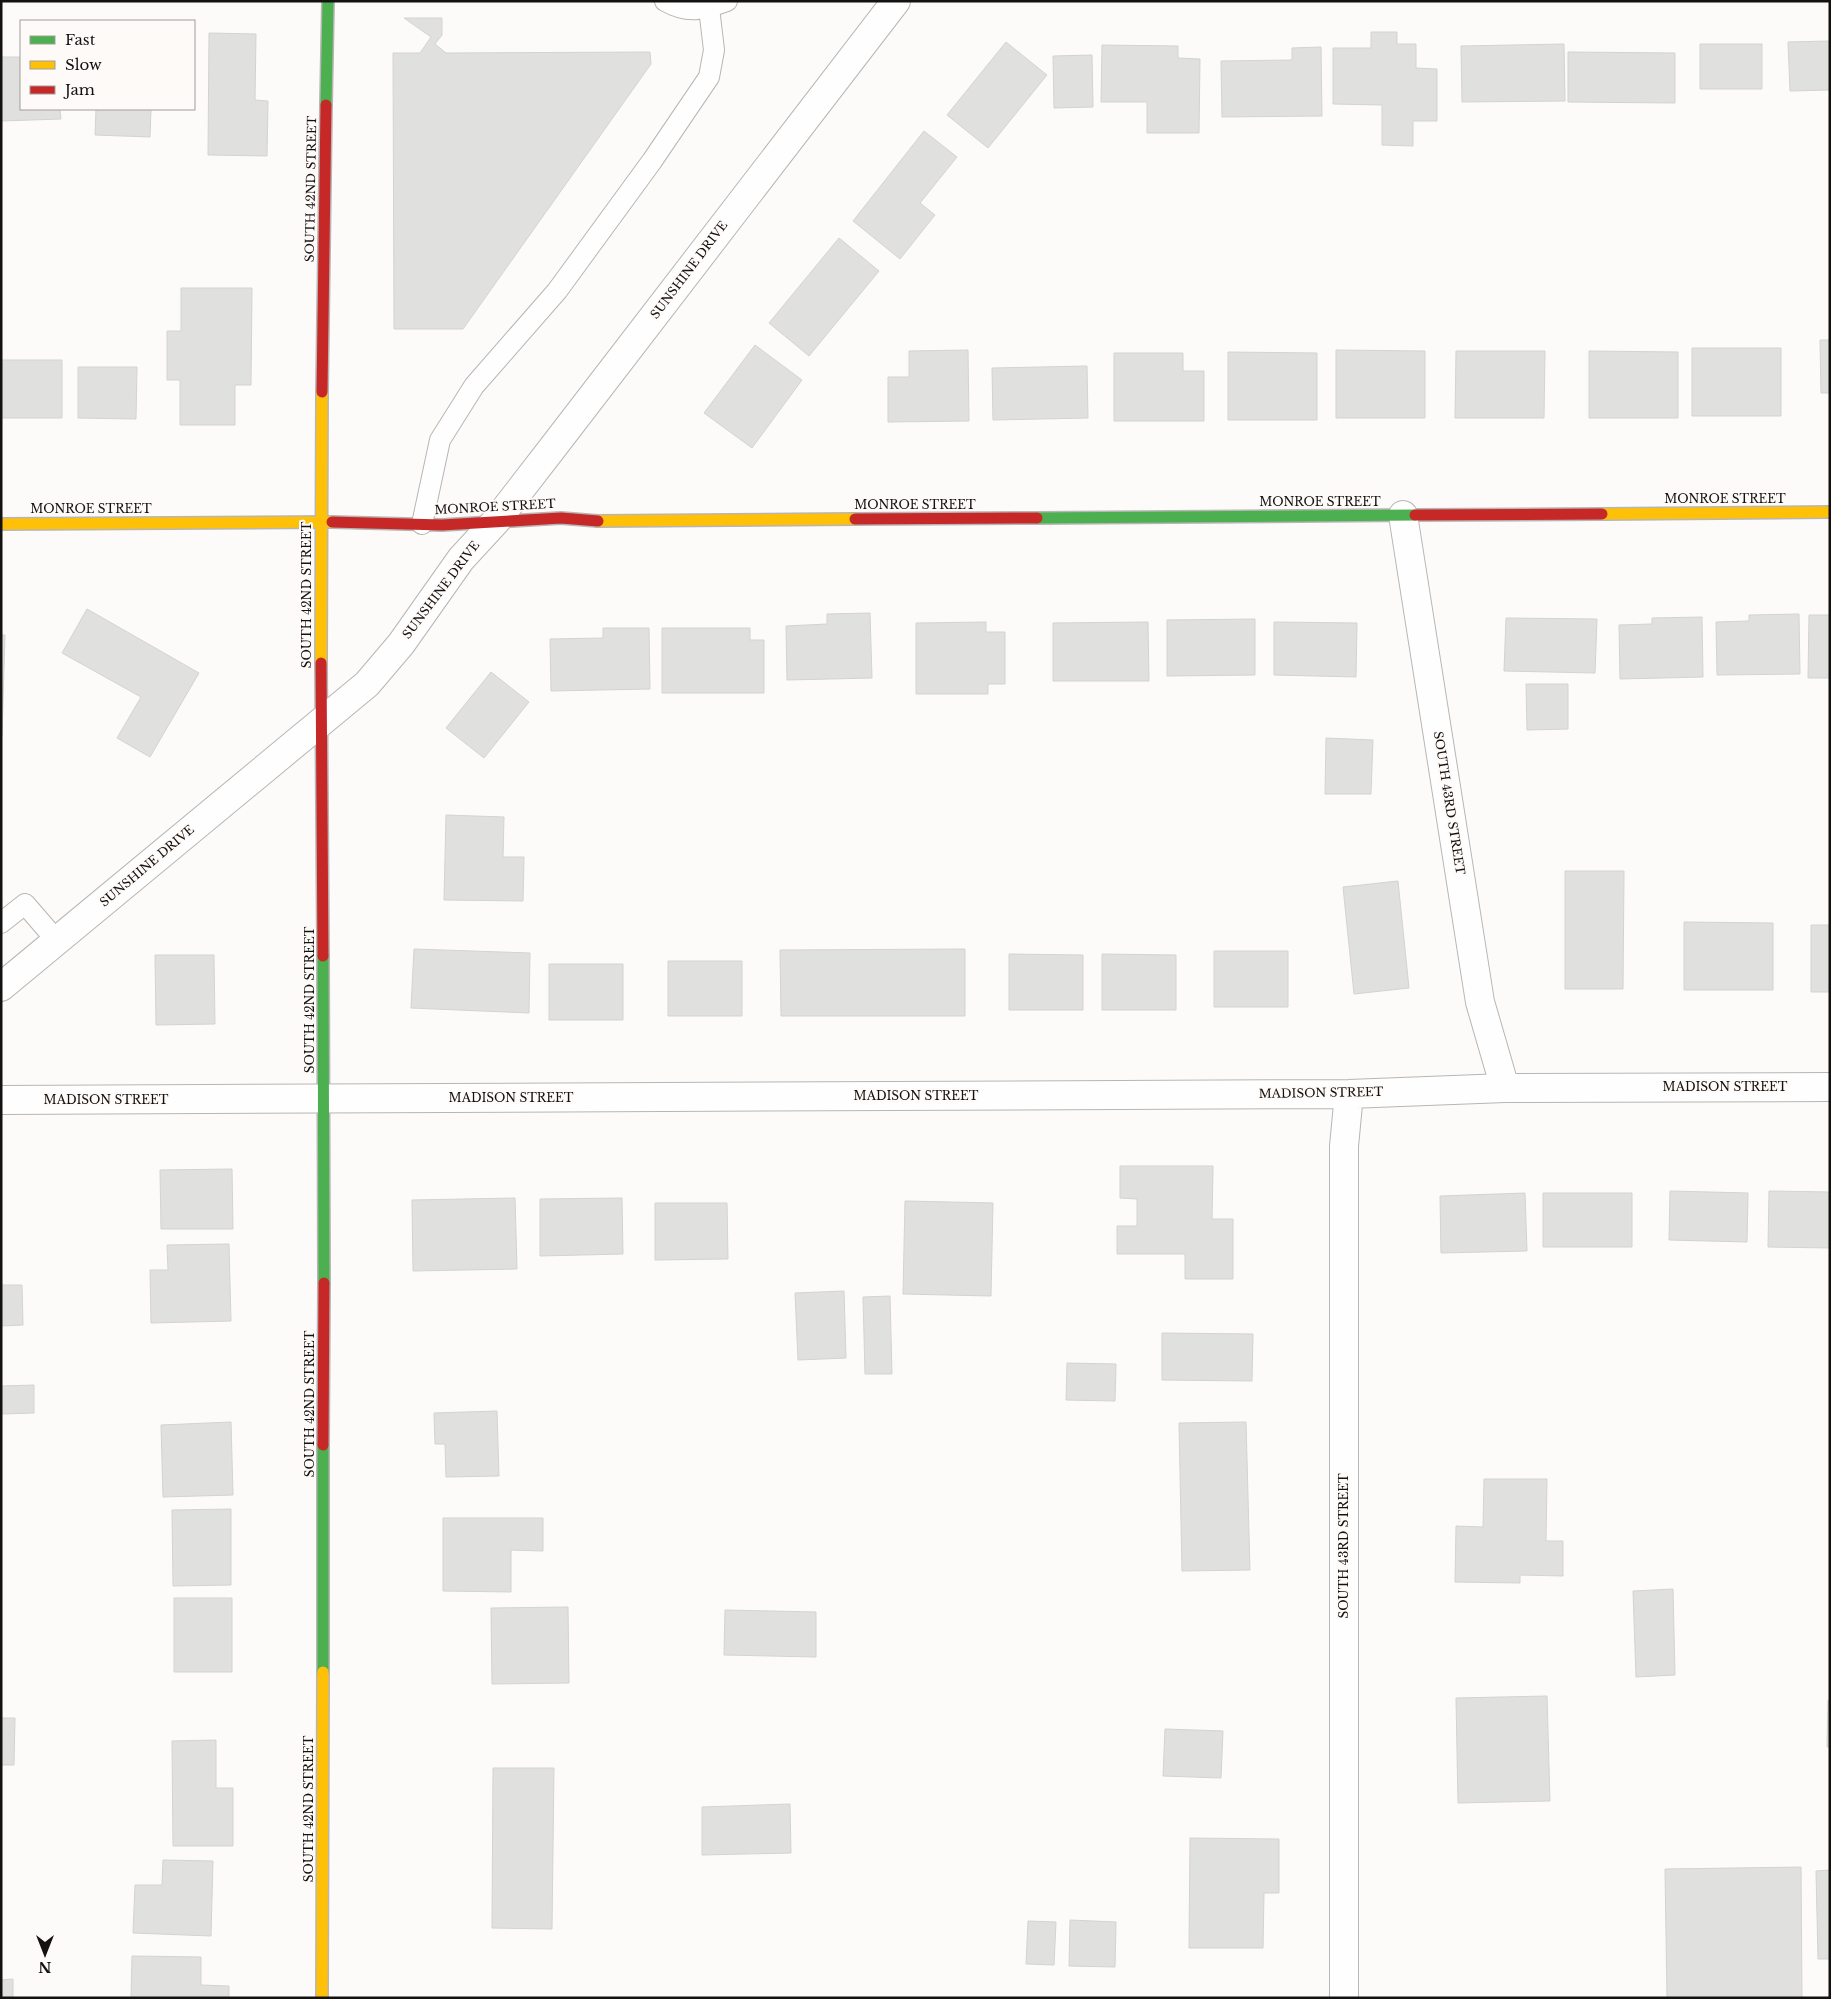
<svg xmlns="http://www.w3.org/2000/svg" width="1831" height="1999" font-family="'Libre Baskerville',serif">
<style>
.building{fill:#e0e0df;stroke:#d3d3d2}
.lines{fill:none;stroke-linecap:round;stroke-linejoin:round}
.lane-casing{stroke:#b7b6b4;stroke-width:22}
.street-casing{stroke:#b7b6b4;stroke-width:30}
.fast-casing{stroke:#b7b6b4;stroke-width:14}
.slow-casing{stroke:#b7b6b4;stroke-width:14}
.jam-casing{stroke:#b7b6b4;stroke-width:14}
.lane{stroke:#fffefe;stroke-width:20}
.street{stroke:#fffefe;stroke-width:28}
.fast{stroke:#4caf50;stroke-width:11}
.slow{stroke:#ffc107;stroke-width:11}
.jam{stroke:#c62828;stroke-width:11}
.labels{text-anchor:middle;stroke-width:4;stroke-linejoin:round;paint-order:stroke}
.street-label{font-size:12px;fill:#131211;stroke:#fefaf8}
</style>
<rect width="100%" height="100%" fill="#fdfbf9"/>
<path class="building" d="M 404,18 L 442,18 L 442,35 L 435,44 L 446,53 L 650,52 L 651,64 L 463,329 L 394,329 L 393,53 L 420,53 L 431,37 Z
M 1371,32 L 1397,32 L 1397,44 L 1416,44 L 1416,68 L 1437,69 L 1437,121 L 1413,121 L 1413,146 L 1382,145 L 1382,105 L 1333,104 L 1333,48 L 1371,48 Z
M 209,33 L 256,34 L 255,100 L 268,101 L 267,156 L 208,155 Z
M 1830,41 L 1830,90 L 1790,91 L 1788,42 Z
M 1006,42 L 1047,75 L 988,148 L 947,115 Z
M 1564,44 L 1565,101 L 1462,102 L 1461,46 Z
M 1700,44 L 1762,44 L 1762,89 L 1700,89 Z
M 1102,45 L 1178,46 L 1178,58 L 1200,59 L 1199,133 L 1147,133 L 1147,102 L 1101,102 Z
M 1321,47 L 1322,116 L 1222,117 L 1221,61 L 1292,60 L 1292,48 Z
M 1568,52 L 1675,53 L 1675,103 L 1568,102 Z
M 1092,55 L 1093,107 L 1054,108 L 1053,56 Z
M 1,57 L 21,57 L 21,109 L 60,109 L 61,119 L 1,121 Z
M 96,109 L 151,109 L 150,137 L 95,135 Z
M 924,131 L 957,157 L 920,203 L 935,215 L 900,259 L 853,221 Z
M 839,238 L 879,271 L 809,356 L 769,323 Z
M 181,288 L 252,288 L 251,385 L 235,385 L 235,425 L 180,425 L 180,380 L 167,380 L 167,331 L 181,331 Z
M 1820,340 L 1830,340 L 1830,393 L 1821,393 Z
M 755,345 L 802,380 L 752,448 L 704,413 Z
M 1692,348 L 1781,348 L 1781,416 L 1692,416 Z
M 968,350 L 969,421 L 888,422 L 888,377 L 909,377 L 909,351 Z
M 1336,350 L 1425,351 L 1425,418 L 1336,418 Z
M 1456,351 L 1545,351 L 1544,418 L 1455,418 Z
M 1589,351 L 1678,352 L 1678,418 L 1589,418 Z
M 1228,352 L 1317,353 L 1317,420 L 1228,420 Z
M 1114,353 L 1183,353 L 1183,371 L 1204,371 L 1204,421 L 1114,421 Z
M 1,360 L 62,360 L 62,418 L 1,418 Z
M 1087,366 L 1088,418 L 993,420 L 992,368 Z
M 78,367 L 137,367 L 136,419 L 78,418 Z
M 87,609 L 199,673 L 150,757 L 117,738 L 141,697 L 62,653 Z
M 870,613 L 872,678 L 787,680 L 786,626 L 827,624 L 827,614 Z
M 1799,614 L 1800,674 L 1717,675 L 1716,622 L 1749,621 L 1749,615 Z
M 1809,615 L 1830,615 L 1830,678 L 1808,678 Z
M 1702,617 L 1703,677 L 1620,679 L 1619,625 L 1652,624 L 1652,618 Z
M 1506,618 L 1597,619 L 1595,673 L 1504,671 Z
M 1255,619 L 1255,675 L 1167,676 L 1167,620 Z
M 986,622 L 986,632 L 1005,632 L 1005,684 L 988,684 L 988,694 L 916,694 L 916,623 Z
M 1148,622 L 1149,681 L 1053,681 L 1053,623 Z
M 1274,622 L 1357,623 L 1356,677 L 1274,675 Z
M 603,628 L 649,628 L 650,689 L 551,691 L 550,639 L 603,638 Z
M 662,628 L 750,628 L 750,640 L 764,640 L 764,693 L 662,693 Z
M 1,635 L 5,635 L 2,736 L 1,736 Z
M 491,672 L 529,702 L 484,758 L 446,728 Z
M 1526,684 L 1568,684 L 1568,729 L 1527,730 Z
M 1326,738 L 1373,740 L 1371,794 L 1325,794 Z
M 446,815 L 504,817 L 503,857 L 524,857 L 523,901 L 444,900 Z
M 1565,871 L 1624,871 L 1623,989 L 1565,989 Z
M 1398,881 L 1409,988 L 1354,994 L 1343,887 Z
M 1684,922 L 1773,923 L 1773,990 L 1684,990 Z
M 1811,925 L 1830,925 L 1830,992 L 1811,992 Z
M 414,949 L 530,953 L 529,1013 L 411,1008 Z
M 965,949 L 965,1016 L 781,1016 L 780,950 Z
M 1214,951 L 1288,951 L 1288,1007 L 1214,1007 Z
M 1009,954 L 1083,955 L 1083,1010 L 1009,1010 Z
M 1102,954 L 1176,955 L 1176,1010 L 1102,1010 Z
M 155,955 L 214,955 L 215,1024 L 156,1025 Z
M 668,961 L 742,961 L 742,1016 L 668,1016 Z
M 549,964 L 623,964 L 623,1020 L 549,1020 Z
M 1120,1166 L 1213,1166 L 1212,1219 L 1233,1219 L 1233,1279 L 1185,1279 L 1185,1254 L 1117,1254 L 1117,1226 L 1137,1226 L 1137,1199 L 1120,1198 Z
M 232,1169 L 233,1229 L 161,1229 L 160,1170 Z
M 1670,1191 L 1748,1193 L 1747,1242 L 1669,1240 Z
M 1769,1191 L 1830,1192 L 1830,1248 L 1768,1247 Z
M 1525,1193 L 1527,1251 L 1441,1253 L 1440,1196 Z
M 1543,1193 L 1632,1193 L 1632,1247 L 1543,1247 Z
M 515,1198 L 517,1269 L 413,1271 L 412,1200 Z
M 622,1198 L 623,1254 L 540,1256 L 540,1199 Z
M 905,1201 L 993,1203 L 991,1296 L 903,1294 Z
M 655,1203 L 727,1203 L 728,1259 L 655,1260 Z
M 229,1244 L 231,1321 L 151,1323 L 150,1270 L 168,1270 L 167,1245 Z
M 1,1285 L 22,1285 L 23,1325 L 1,1326 Z
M 844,1291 L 846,1358 L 798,1360 L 795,1293 Z
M 890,1296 L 892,1374 L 865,1374 L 863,1297 Z
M 1162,1333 L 1253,1334 L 1252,1381 L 1162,1380 Z
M 1067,1363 L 1116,1364 L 1115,1401 L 1066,1400 Z
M 34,1385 L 34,1413 L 1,1414 L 1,1386 Z
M 497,1411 L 499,1476 L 446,1477 L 445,1444 L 435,1444 L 434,1413 Z
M 231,1422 L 233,1495 L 163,1497 L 161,1425 Z
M 1246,1422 L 1250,1570 L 1182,1571 L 1179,1423 Z
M 1484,1479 L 1547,1479 L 1546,1541 L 1563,1541 L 1563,1576 L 1520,1575 L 1520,1583 L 1455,1582 L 1456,1526 L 1483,1527 Z
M 231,1509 L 231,1585 L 173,1586 L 172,1510 Z
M 443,1518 L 543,1518 L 543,1551 L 511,1550 L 511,1592 L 443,1591 Z
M 1673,1589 L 1675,1675 L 1636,1677 L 1633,1591 Z
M 174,1598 L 232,1598 L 232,1672 L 174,1672 Z
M 568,1607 L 569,1683 L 492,1684 L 491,1608 Z
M 725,1610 L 816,1612 L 816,1657 L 724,1655 Z
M 1547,1696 L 1550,1801 L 1458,1803 L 1456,1698 Z
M 1828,1700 L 1830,1700 L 1830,1747 L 1827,1747 Z
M 1,1718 L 15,1718 L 14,1765 L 1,1765 Z
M 1165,1729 L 1223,1731 L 1221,1778 L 1163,1776 Z
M 216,1740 L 216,1788 L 233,1788 L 233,1846 L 173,1846 L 172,1741 Z
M 493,1768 L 554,1768 L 552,1929 L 492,1928 Z
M 790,1804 L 791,1853 L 702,1855 L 702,1807 Z
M 1190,1838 L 1279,1839 L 1279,1893 L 1264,1893 L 1263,1948 L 1189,1948 Z
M 163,1860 L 213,1861 L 211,1936 L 133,1933 L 135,1885 L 162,1885 Z
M 1801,1867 L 1802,1998 L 1667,1998 L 1665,1869 Z
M 1830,1870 L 1830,1959 L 1818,1959 L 1816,1871 Z
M 1070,1920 L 1116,1922 L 1115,1967 L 1069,1966 Z
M 1028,1921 L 1056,1922 L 1054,1965 L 1026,1964 Z
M 132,1956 L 201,1957 L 201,1985 L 229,1986 L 229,1998 L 131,1998 Z
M 13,1979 L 13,1998 L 1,1998 L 1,1980 Z"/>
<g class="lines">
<defs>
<path id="lane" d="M 665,1 C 688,14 703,10 727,1
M 422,524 L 440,440 L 474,386 L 557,291 L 652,161 L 709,77 L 714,50 L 709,8
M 1,923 L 25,904 L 57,941"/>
<path id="street" d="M 1403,515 L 1480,1002 L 1505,1088
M 1,987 L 367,684 L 401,644 L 461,559 L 496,521 L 554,446 L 896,1
M 1,1100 L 1349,1094 L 1505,1088 L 1830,1087
M 1344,1998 L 1344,1146 L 1349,1094"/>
<path id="fast" d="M 326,105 L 328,1
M 1037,518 L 1415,515
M 323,956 L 324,1283
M 323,1672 L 323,1445"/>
<path id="slow" d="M 1602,514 L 1830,512
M 598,521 L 855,519
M 1,524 L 332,522
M 321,663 L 322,392
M 322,1998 L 323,1672"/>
<path id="jam" d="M 322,392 L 326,105
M 1415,515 L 1602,514
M 855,519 L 1037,518
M 332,522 L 442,525 L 561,518 L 598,521
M 321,663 L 323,956
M 323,1445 L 324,1283"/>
</defs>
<use href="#lane" class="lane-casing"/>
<use href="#street" class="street-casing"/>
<use href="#fast" class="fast-casing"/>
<use href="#slow" class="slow-casing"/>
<use href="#jam" class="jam-casing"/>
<use href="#lane" class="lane"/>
<use href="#street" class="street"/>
<use href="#fast" class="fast"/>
<use href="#slow" class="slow"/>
<use href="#jam" class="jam"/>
</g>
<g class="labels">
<g class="street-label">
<text transform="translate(311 189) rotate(-89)" y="4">SOUTH 42ND STREET</text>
<text transform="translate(689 270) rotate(-53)" y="4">SUNSHINE DRIVE</text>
<text x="1725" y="503">MONROE STREET</text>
<text x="1320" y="506">MONROE STREET</text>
<text x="915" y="509">MONROE STREET</text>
<text transform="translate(495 507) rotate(-3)" y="4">MONROE STREET</text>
<text x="91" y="513">MONROE STREET</text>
<text transform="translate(441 590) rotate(-53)" y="4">SUNSHINE DRIVE</text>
<text transform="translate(307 595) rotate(-90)" y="4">SOUTH 42ND STREET</text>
<text transform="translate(1449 803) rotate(81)" y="4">SOUTH 43RD STREET</text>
<text transform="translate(147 866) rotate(-40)" y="4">SUNSHINE DRIVE</text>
<text transform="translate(310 1000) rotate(-90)" y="4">SOUTH 42ND STREET</text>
<text x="1725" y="1091">MADISON STREET</text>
<text transform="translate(1321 1093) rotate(-1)" y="4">MADISON STREET</text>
<text x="916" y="1100">MADISON STREET</text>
<text x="511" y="1102">MADISON STREET</text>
<text x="106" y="1104">MADISON STREET</text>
<text transform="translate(310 1404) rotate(-90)" y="4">SOUTH 42ND STREET</text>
<text transform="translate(1344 1546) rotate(-90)" y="4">SOUTH 43RD STREET</text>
<text transform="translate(309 1809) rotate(-90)" y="4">SOUTH 42ND STREET</text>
</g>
</g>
<rect width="1831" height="1999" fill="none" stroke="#131211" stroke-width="5"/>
<rect x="20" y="20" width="175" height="90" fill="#fefaf8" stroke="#a09d9c"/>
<rect x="30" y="36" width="25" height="8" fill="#4caf50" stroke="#a09d9c"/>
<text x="65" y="45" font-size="15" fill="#131211">Fast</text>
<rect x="30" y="61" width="25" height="8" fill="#ffc107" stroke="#a09d9c"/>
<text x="65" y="70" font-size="15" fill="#131211">Slow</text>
<rect x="30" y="86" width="25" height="8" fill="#c62828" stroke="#a09d9c"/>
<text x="65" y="95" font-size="15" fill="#131211">Jam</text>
<g transform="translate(45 1954) rotate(180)" stroke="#fefaf8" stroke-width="4" paint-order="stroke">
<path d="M0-4L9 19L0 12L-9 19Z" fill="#131211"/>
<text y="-8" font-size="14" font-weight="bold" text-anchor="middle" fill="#131211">N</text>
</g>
</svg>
